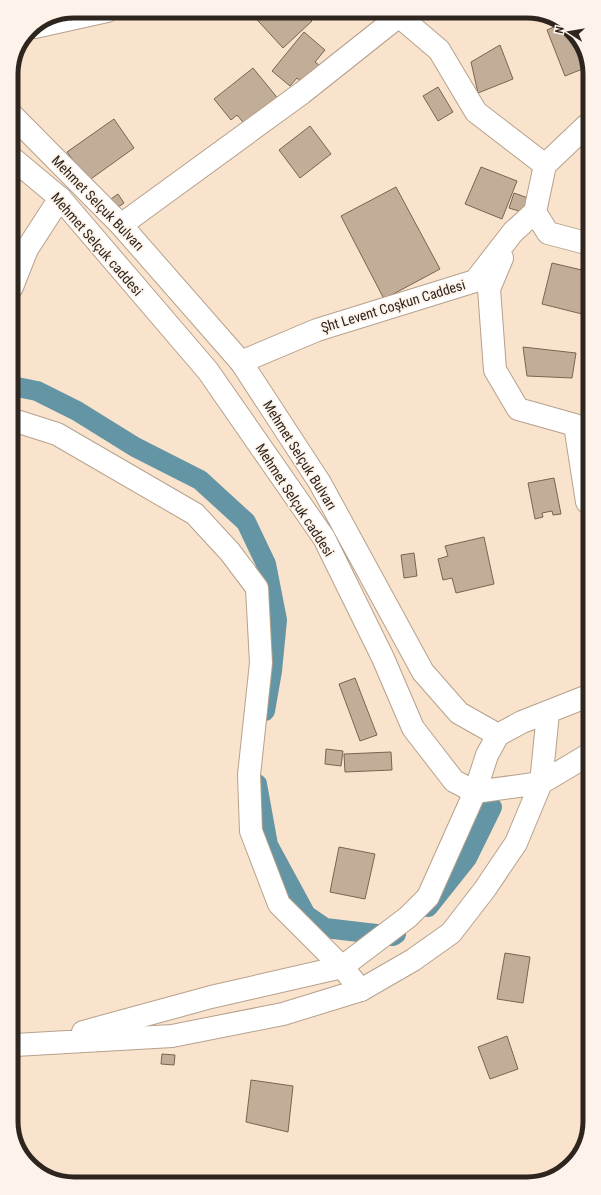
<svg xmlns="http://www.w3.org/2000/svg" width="601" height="1195" font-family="'Roboto Condensed',sans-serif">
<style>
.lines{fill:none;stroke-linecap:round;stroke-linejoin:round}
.canal{stroke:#6495a4;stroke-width:20}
.building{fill:#c2ad98;stroke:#786551}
.minor-casing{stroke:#b6a18c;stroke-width:24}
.secondary-casing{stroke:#b6a18c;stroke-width:24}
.minor{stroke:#fff;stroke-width:22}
.secondary{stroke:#fff;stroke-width:22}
.labels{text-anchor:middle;stroke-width:3.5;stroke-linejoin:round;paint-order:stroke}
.street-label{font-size:14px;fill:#2e261e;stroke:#fdf3ea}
.rim{fill:none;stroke:#2e261e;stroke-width:5}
</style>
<rect width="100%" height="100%" fill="#fae3cd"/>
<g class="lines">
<path class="canal" d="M 12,386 L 37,391 L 77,411 L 135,447 L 200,480 L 246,522 L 266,564 L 277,620 L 272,671 L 265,711
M 257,784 L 268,845 L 306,915 L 325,928 L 393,936 L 396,934
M 428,907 L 467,858 L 492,807"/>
</g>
<path class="building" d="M 249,11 L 303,11 L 312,21 L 283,48 Z
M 563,23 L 585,50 L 585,68 L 565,76 L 547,30 Z
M 304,32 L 325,50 L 315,62 L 319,65 L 304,84 L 297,78 L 290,86 L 272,71 Z
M 500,45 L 513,79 L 478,93 L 471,62 Z
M 253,68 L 280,101 L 248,128 L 237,115 L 231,120 L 214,99 Z
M 438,87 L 453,112 L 438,121 L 423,96 Z
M 114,119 L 134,148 L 88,181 L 67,152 Z
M 310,126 L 331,154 L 300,178 L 279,150 Z
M 481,167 L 517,181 L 502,219 L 465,204 Z
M 396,187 L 440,269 L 384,299 L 341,216 Z
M 514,193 L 528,198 L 522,212 L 509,208 Z
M 118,194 L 124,203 L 111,212 L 105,203 Z
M 586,204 L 586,219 L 581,217 Z
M 552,263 L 586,271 L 586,315 L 542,304 Z
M 523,347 L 576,353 L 572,378 L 527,376 Z
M 554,478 L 561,514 L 553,515 L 552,511 L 542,513 L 543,517 L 535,519 L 528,483 Z
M 484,537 L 494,584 L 456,593 L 452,578 L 443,580 L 438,559 L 448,556 L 445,546 Z
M 414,553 L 417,576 L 404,578 L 401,555 Z
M 355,678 L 377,735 L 360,741 L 339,684 Z
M 326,749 L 343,751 L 341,766 L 325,764 Z
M 391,752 L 392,770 L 345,772 L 344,754 Z
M 339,847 L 375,854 L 365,899 L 330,892 Z
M 505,953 L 530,957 L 523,1003 L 497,999 Z
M 507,1036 L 518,1069 L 490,1079 L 478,1047 Z
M 162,1054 L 175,1055 L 174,1065 L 161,1064 Z
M 251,1080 L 293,1086 L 288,1132 L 246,1122 Z"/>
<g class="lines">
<defs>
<path id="minor" d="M 391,11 L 399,16 L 439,50 L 476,112 L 545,165
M 35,27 L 107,11
M 535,212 L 548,233 L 586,243
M 121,225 L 302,93 L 399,16
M 502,258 L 489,289 L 495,370 L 518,409 L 575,425 L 587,502
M 12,287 L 27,249 L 60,198
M 241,362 L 317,330 L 475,281 L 513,232 L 535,212 L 545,165 L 586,126
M 13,420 L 57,434 L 195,514 L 230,552 L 257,588 L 261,663 L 249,775 L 251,831 L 279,904 L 342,967 L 361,990"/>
<path id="secondary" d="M 11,114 L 121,225 L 241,362 L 320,483 L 423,672 L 459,713 L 498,735 L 522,722 L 588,696
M 12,158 L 60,198 L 208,371 L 324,538 L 383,658 L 413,728 L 454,781 L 475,792 L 541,783 L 588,755
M 83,1032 L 211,997 L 342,967 L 408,917 L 428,897 L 475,792 L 487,755 L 498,735
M 15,1045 L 172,1036 L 283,1014 L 361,990 L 413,960 L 451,933 L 485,889 L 516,843 L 541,783 L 548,713"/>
</defs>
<use href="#minor" class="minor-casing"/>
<use href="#secondary" class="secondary-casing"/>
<use href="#minor" class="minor"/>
<use href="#secondary" class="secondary"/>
</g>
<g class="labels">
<g class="street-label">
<text transform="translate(98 203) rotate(46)" y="5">Mehmet Selçuk Bulvarı</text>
<text transform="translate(97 244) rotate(49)" y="5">Mehmet Selçuk caddesi</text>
<text transform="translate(393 306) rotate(-17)" y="5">Şht Levent Coşkun Caddesi</text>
<text transform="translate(300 455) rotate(58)" y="5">Mehmet Selçuk Bulvarı</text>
<text transform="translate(295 500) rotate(57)" y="5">Mehmet Selçuk caddesi</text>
</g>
</g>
<path d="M0 0H601V1195H0ZM74 18H527A56 56 0 0 1 583 74V1121A56 56 0 0 1 527 1177H74A56 56 0 0 1 18 1121V74A56 56 0 0 1 74 18Z" fill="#fdf3ea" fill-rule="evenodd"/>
<path class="rim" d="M74 18H527A56 56 0 0 1 583 74V1121A56 56 0 0 1 527 1177H74A56 56 0 0 1 18 1121V74A56 56 0 0 1 74 18Z"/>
<g transform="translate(569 32) rotate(282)" stroke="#fdf3ea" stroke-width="3" paint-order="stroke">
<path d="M0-3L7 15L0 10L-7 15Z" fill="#2e261e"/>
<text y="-6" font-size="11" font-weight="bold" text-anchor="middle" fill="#2e261e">N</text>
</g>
</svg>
